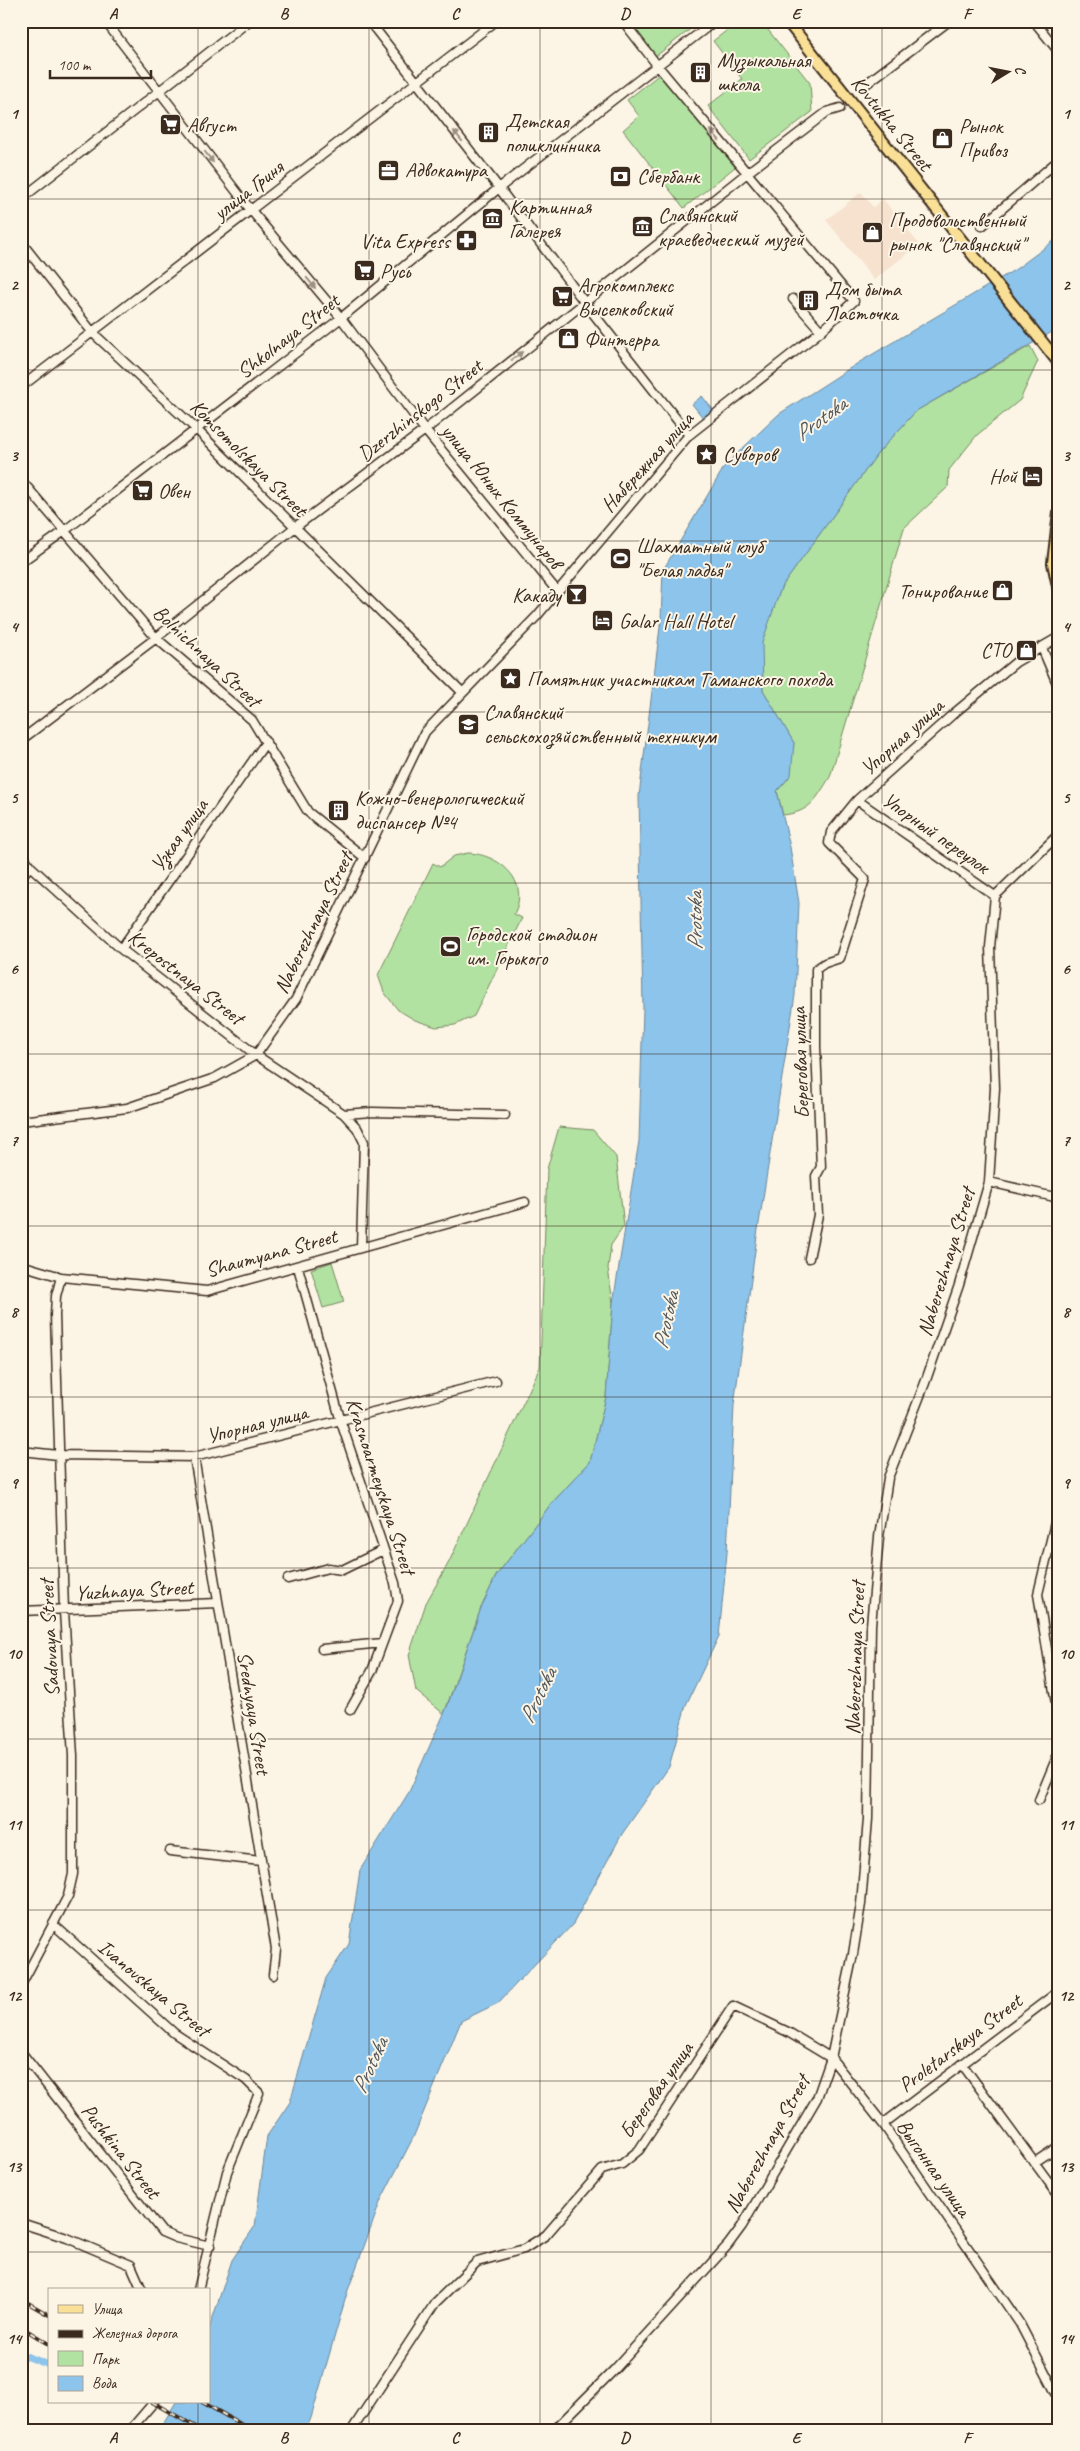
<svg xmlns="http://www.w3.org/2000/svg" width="1080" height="2451" font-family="Caveat,sans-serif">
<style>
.built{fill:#f6e2cf}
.green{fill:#b1e2a1;stroke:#768660}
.water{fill:#8cc4eb;stroke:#6c8699}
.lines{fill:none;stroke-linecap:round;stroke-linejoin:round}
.canal{stroke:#8cc4eb;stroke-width:7}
.minor-casing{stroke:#3b2a1e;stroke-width:11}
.major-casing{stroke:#3b2a1e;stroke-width:14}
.minor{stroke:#fcf5e5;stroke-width:8}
.major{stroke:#f9e096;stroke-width:10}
.rail-casing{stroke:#3b2a1e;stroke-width:4}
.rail{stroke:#fcf5e5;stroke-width:2;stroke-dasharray:5.5;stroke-linecap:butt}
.oneway{fill:#9c9082}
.grid{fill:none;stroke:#3b2a1e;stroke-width:1;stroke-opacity:0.55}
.labels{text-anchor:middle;stroke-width:4;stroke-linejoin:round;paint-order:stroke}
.poi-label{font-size:21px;fill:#3b2a1e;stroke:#fcf5e5;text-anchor:start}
.street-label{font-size:21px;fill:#3b2a1e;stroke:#fcf5e5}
.water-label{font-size:22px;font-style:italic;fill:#53585c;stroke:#fcf5e5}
.neatline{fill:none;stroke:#3b2a1e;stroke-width:2}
.grid-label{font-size:16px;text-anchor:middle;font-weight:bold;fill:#3b2a1e}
</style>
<rect width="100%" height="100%" fill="#fcf5e5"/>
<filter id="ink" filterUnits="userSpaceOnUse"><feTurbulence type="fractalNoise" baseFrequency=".02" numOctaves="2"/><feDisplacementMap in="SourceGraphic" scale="10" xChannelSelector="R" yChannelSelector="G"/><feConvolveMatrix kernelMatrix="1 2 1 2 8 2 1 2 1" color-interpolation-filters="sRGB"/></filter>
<g filter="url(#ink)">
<path class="built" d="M 861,192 L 873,207 L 883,199 L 919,244 L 874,280 L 826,220 Z"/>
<path class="green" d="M 630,21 L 701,21 L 656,56 Z
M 739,21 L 761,21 L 810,83 L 812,112 L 749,159 L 708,106 L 742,79 L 713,41 Z
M 661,73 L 735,167 L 684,208 L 623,130 L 639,116 L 627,100 Z
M 1030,346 L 1038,361 L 1020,400 L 977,435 L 949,470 L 948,487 L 904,528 L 830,777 C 816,799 811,812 783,815 L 777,791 L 788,779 L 794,743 L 763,690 L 761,643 L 781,588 L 878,453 L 916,411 Z
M 468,853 C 499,854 531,881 514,914 L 522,918 L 474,1016 L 455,1025 L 436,1027 L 415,1020 L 398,1010 L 384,992 L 378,975 L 433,863 L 440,867 L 454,856 Z
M 559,1127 L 593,1130 L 616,1157 L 624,1226 L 611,1245 L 608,1268 L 613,1303 L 606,1397 L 590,1462 L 551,1504 L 496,1576 L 481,1608 L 444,1714 L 416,1691 L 409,1655 L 426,1603 L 449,1562 L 540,1367 L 547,1169 Z
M 332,1262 L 344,1302 L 323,1308 L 311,1269 Z"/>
<path class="water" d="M 1059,237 L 1059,328 L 916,411 L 878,453 L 781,588 L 762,643 L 763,690 L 794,743 L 791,775 L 777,791 L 790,847 L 799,903 L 795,995 L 757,1236 L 734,1405 L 727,1553 L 719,1636 L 686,1705 L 669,1767 L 622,1834 L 573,1924 L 498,2003 L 461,2021 L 413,2138 L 381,2200 L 347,2293 L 311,2418 L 306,2430 L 159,2430 L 176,2402 L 209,2402 L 209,2329 L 232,2260 L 255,2226 L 267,2136 L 290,2102 L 326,1978 L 349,1944 L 360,1870 L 409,1792 L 447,1707 L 481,1608 L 496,1576 L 551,1504 L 590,1462 L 606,1397 L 613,1303 L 639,1141 L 643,1008 L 639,796 L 661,619 L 663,570 L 726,464 L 779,414 L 858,363 L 1016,269 Z
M 702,396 L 714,411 L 704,419 L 692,404 Z"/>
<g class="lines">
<path class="canal" d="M 21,2354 L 49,2365"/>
<defs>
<path id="minor" d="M 105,21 L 250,209 L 341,318 L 425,430 L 557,591
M 369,21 L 499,188 L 585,303 L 689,435
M 623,21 L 657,65 L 854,301 L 821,331 L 793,299
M 1034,21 L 1059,52
M 862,87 L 949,21
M 21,199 L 249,21
M 982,226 L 1054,164 L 1059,162
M 21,242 L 93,333 L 196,429 L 462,692
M 21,387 L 496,21
M 21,480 L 156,638 L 252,720 L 308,812 L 365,858
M 21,562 L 63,532 L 341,318 L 499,188 L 715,21
M 1042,648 L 1059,688
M 21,740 L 156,638 L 294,528 L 425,430 L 747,173 L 827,112 L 840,108
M 857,800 L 995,896
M 21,852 L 30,866 L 121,949 L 256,1055 L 344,1114 L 357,1128 L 364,1142 L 361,1247
M 21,877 L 30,866
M 121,949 L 266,742
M 344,1114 L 372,1112 L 505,1115
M 21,1121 L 127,1108 L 215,1078 L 256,1055 L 296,999 L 425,732 L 537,616 L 689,435 L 821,331
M 989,1182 L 1059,1198
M 809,1258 L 818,1215 L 816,1176 L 821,1167 L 816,1047 L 816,969 L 825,963 L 840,958 L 865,879 L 829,843 L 831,832 L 857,800 L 952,715 L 1016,662 L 1059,637
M 21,1265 L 61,1277 L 207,1291 L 525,1202
M 298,1267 L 341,1422 L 395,1583 L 398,1601 L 372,1671 L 350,1710
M 21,1451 L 58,1455 L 194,1457 L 496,1381
M 194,1457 L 276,1949 L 273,1975
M 1059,1506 L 1038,1594 L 1059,1722
M 288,1579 L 328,1568 L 342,1570 L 383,1550
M 21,1611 L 218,1603
M 322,1649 L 382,1643
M 1039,1800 L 1059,1752
M 170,1851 L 261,1861
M 53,1924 L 174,2033 L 246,2080 L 259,2093 L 227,2172 L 198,2290
M 21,1985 L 68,1896 L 73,1874 L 73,1756 L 64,1611 L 55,1315 L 56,1296 L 61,1277
M 21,2052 L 162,2232 L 176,2238 L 210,2246
M 962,2064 L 1059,2196
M 883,2124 L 1059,1991
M 1035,2162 L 1059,2146
M 21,2223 L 67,2238 L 131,2265 L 142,2290
M 130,2430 L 154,2402
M 352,2430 L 435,2303 L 477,2262 L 524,2249 L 546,2235 L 602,2170 L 622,2164 L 639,2150 L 733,2006 L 788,2032 L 831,2058 L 883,2124 L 1020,2324 L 1059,2399
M 554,2430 L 615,2369 L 728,2245 L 742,2226 L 817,2098 L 831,2058 L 853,1954 L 861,1904 L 868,1819 L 871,1625 L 879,1537 L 888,1478 L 925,1383 L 959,1285 L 989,1182 L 995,1088 L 990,947 L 995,896 L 1059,834"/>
<path id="major" d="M 787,21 L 1059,363
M 1059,512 L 1053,563 L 1059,591"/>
</defs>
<use href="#minor" class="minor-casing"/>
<use href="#major" class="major-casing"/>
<use href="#minor" class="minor"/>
<use href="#major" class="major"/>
<defs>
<path id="rail" d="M 21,2299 L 49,2315
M 21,2327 L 49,2344
M 152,2402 L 201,2430
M 202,2402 L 251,2430"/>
</defs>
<use href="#rail" class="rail-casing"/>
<use href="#rail" class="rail"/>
</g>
<defs><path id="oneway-solid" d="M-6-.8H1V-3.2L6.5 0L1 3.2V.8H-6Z" transform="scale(1.25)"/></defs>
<g class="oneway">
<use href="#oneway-solid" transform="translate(715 135) rotate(-130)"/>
<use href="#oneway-solid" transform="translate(458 136) rotate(-129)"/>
<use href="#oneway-solid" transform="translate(209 157) rotate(52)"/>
<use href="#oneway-solid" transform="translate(311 283) rotate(50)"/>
<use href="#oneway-solid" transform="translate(517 356) rotate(-38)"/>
</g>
</g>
<path class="grid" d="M 198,21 L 198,2290M 369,21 L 369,2430M 540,21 L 540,2430M 711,21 L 711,2430M 882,21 L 882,2430M 21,199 L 1059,199M 21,370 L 1059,370M 21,541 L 1059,541M 21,712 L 1059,712M 21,883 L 1059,883M 21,1054 L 1059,1054M 21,1226 L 1059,1226M 21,1397 L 1059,1397M 21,1568 L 1059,1568M 21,1739 L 1059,1739M 21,1910 L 1059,1910M 21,2081 L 1059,2081M 21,2252 L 1059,2252M 198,2402 L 198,2430"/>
<defs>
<symbol id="building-square" viewBox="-11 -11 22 22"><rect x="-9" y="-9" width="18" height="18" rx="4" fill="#3b2a1e" stroke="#fcf5e5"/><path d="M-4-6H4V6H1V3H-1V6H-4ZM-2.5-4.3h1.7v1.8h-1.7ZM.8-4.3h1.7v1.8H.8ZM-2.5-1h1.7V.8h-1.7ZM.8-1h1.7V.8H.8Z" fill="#fff"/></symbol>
<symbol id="supermarket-square" viewBox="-11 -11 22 22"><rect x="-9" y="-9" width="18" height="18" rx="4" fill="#3b2a1e" stroke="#fcf5e5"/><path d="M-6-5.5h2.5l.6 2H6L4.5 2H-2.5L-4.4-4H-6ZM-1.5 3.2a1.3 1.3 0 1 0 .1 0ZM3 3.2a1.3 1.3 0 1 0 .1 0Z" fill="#fff"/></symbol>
<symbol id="shop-square" viewBox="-11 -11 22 22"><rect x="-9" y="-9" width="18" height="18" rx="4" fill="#3b2a1e" stroke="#fcf5e5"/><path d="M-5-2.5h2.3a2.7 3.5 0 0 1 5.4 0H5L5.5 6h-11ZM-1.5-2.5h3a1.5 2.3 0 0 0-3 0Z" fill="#fff"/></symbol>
<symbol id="office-square" viewBox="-11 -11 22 22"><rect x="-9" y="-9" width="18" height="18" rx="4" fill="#3b2a1e" stroke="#fcf5e5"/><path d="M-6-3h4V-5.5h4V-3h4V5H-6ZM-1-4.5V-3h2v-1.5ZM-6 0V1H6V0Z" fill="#fff"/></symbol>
<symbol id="bank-square" viewBox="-11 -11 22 22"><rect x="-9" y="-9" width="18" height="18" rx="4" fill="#3b2a1e" stroke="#fcf5e5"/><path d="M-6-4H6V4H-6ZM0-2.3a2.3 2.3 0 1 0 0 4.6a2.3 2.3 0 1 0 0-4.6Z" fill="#fff"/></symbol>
<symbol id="museum-square" viewBox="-11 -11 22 22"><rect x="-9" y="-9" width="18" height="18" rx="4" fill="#3b2a1e" stroke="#fcf5e5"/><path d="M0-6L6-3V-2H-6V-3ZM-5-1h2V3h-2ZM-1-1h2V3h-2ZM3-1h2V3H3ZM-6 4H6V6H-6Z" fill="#fff"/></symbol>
<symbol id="pharmacy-square" viewBox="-11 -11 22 22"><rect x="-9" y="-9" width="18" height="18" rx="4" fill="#3b2a1e" stroke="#fcf5e5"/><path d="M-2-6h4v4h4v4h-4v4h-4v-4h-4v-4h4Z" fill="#fff"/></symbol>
<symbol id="sight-square" viewBox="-11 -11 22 22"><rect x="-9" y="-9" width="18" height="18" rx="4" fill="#3b2a1e" stroke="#fcf5e5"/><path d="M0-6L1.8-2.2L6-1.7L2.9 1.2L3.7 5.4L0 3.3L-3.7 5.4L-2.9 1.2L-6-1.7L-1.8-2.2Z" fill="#fff"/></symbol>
<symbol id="hotel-square" viewBox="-11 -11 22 22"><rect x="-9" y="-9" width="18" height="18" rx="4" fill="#3b2a1e" stroke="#fcf5e5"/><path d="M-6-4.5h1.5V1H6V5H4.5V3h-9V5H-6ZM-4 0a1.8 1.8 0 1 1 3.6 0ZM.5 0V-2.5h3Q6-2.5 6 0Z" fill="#fff"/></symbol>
<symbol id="stadium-square" viewBox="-11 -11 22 22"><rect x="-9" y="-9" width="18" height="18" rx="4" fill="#3b2a1e" stroke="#fcf5e5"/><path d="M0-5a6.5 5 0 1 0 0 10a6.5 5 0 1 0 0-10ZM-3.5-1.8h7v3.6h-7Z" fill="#fff"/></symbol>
<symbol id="bar-square" viewBox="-11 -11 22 22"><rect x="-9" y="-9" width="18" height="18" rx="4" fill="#3b2a1e" stroke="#fcf5e5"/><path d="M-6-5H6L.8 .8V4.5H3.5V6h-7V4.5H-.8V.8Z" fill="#fff"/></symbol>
<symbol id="university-square" viewBox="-11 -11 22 22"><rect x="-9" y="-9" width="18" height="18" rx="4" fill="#3b2a1e" stroke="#fcf5e5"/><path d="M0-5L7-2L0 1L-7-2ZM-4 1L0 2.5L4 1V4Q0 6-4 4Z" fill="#fff"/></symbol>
</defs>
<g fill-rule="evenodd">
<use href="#building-square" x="688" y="60" width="25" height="25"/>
<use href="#supermarket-square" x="158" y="112" width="25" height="25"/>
<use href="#building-square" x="476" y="120" width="25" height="25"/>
<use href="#shop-square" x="930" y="126" width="25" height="25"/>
<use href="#office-square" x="376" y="158" width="25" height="25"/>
<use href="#bank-square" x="608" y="164" width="25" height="25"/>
<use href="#museum-square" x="480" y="206" width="25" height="25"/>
<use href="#museum-square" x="630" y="214" width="25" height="25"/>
<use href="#shop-square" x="860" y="220" width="25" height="25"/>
<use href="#pharmacy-square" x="454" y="228" width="25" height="25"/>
<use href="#supermarket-square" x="352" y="258" width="25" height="25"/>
<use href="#supermarket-square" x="550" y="284" width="25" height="25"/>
<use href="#building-square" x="796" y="288" width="25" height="25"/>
<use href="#shop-square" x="556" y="326" width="25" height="25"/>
<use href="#sight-square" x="694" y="442" width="25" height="25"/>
<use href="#hotel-square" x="1020" y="464" width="25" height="25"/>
<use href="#supermarket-square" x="130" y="478" width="25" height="25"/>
<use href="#stadium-square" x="608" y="546" width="25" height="25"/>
<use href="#shop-square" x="990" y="578" width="25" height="25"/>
<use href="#bar-square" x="564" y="582" width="25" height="25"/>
<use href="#hotel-square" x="590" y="608" width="25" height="25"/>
<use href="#shop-square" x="1014" y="638" width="25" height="25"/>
<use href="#sight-square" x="498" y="666" width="25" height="25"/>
<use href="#university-square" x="456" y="712" width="25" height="25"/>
<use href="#building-square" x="326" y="798" width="25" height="25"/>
<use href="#stadium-square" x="438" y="934" width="25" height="25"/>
</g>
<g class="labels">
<g class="poi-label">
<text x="717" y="67">Музыкальная<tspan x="717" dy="24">школа</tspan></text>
<text x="505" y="128">Детская<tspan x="505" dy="24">поликлинника</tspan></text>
<text x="187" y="132">Август</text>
<text x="959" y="133">Рынок<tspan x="959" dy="24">Привоз</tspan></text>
<text x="405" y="177">Адвокатура</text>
<text x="637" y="183">Сбербанк</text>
<text x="509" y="214">Картинная<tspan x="509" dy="24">Галерея</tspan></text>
<text x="658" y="222">Славянский<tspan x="658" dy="24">краеведческий музей</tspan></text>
<text x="889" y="227">Продовольственный<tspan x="889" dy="24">рынок "Славянский"</tspan></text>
<text x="450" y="248" text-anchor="end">Vita Express</text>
<text x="380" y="278">Русь</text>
<text x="578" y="292">Агрокомплекс<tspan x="578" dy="24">Выселковский</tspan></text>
<text x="825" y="296">Дом быта<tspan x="825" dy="24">Ласточка</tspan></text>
<text x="584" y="346">Финтерра</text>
<text x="723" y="461">Суворов</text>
<text x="1017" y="483" text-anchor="end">Ной</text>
<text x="158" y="498">Овен</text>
<text x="636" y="553">Шахматный клуб<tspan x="636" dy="24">"Белая ладья"</tspan></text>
<text x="987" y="598" text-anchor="end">Тонирование</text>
<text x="561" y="602" text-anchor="end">Какаду</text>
<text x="619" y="628">Galar Hall Hotel</text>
<text x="1011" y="657" text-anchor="end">СТО</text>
<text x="527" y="686">Памятник участникам Таманского похода</text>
<text x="484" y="719">Славянский<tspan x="484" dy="24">сельскохозяйственный техникум</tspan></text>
<text x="355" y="805">Кожно-венерологический<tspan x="355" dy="24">диспансер №4</tspan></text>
<text x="466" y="941">Городской cтадион<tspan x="466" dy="24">им. Горького</tspan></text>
</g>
<g class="street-label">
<text transform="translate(892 123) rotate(51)" y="7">Kovtukha Street</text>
<text transform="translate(248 190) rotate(-38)" y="7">улица Гриня</text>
<text transform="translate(288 336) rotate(-38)" y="7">Shkolnaya Street</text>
<text transform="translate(420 410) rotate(-38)" y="7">Dzerzhinskogo Street</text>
<text transform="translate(249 458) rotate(45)" y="7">Komsomolskaya Street</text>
<text transform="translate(647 462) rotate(-48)" y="7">Набережная улица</text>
<text transform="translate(502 496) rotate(51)" y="7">улица Юных Коммунаров</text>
<text transform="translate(207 656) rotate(43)" y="7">Bolnichnaya Street</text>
<text transform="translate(902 737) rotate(-42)" y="7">Упорная улица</text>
<text transform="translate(936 833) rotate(35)" y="7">Упорный переулок</text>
<text transform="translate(179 835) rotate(-55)" y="7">Узкая улица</text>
<text transform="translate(313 923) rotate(-64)" y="7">Naberezhnaya Street</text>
<text transform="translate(186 977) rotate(38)" y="7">Krepostnaya Street</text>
<text transform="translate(800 1063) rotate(-92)" y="7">Береговая улица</text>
<text transform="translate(271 1253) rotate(-15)" y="7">Shaumyana Street</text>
<text transform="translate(946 1262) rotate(-73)" y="7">Naberezhnaya Street</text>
<text transform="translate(257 1424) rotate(-14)" y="7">Упорная улица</text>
<text transform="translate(381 1486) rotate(72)" y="7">Krasnoarmeyskaya Street</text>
<text transform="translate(134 1590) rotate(-3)" y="7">Yuzhnaya Street</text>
<text transform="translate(49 1638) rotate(-93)" y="7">Sadovaya Street</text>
<text transform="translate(855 1658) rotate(-88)" y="7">Naberezhnaya Street</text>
<text transform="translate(254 1713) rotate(81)" y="7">Srednyaya Street</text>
<text transform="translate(154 1988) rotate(40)" y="7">Ivanovskaya Street</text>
<text transform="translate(960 2043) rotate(-37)" y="7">Proletarskaya Street</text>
<text transform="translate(656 2090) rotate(-55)" y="7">Береговая улица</text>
<text transform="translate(767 2144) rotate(-61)" y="7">Naberezhnaya Street</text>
<text transform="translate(121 2151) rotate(52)" y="7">Pushkina Street</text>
<text transform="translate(934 2168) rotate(55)" y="7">Выгонная улица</text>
</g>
<g class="water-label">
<text transform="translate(820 418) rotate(-36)" y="8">Protoka</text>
<text transform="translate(694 921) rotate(-90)" y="8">Protoka</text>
<text transform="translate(665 1320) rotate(-78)" y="8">Protoka</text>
<text transform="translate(537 1695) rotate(-64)" y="8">Protoka</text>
<text transform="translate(369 2065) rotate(-66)" y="8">Protoka</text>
</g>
</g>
<rect width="1080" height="2451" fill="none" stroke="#fcf5e5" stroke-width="55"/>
<rect x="48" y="2288" width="162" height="115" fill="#fcf5e5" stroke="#afa495"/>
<rect x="58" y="2305" width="25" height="8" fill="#f9e096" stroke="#afa495"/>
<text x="92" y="2314" font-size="15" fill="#3b2a1e">Улица</text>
<rect x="58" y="2330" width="25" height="8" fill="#3b2a1e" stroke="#afa495"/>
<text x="92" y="2338" font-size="15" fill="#3b2a1e">Железная дорога</text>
<rect x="58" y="2351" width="25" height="15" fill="#b1e2a1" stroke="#afa495"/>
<text x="92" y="2364" font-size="15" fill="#3b2a1e">Парк</text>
<rect x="58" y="2376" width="25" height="15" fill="#8cc4eb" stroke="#afa495"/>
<text x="92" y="2388" font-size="15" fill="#3b2a1e">Вода</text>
<g transform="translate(1008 72) rotate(80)" stroke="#fcf5e5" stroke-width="4" paint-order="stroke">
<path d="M0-4L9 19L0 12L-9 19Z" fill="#3b2a1e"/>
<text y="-8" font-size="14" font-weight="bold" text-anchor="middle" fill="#3b2a1e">С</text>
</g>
<path d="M50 70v8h101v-8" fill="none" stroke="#3b2a1e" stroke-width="2.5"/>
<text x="58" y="70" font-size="15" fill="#3b2a1e" stroke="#fcf5e5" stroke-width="4" paint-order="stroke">100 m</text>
<rect x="28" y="28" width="1024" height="2396" class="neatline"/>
<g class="grid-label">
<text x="113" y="19">A</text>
<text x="284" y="19">B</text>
<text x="455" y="19">C</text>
<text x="625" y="19">D</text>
<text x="796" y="19">E</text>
<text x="967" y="19">F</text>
<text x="14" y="119">1</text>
<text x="1066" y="119">1</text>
<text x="14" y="290">2</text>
<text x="1066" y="290">2</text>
<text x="14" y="461">3</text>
<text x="1066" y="461">3</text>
<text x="14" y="632">4</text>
<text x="1066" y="632">4</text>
<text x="14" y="803">5</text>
<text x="1066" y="803">5</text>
<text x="14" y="974">6</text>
<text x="1066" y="974">6</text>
<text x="14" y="1146">7</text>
<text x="1066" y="1146">7</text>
<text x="14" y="1317">8</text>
<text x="1066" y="1317">8</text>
<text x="14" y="1488">9</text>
<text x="1066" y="1488">9</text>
<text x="14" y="1659">10</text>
<text x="1066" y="1659">10</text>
<text x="14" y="1830">11</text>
<text x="1066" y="1830">11</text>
<text x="14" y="2001">12</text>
<text x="1066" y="2001">12</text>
<text x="14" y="2172">13</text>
<text x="1066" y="2172">13</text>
<text x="14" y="2344">14</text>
<text x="1066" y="2344">14</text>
<text x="113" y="2443">A</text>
<text x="284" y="2443">B</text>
<text x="455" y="2443">C</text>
<text x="625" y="2443">D</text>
<text x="796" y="2443">E</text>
<text x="967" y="2443">F</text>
</g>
</svg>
